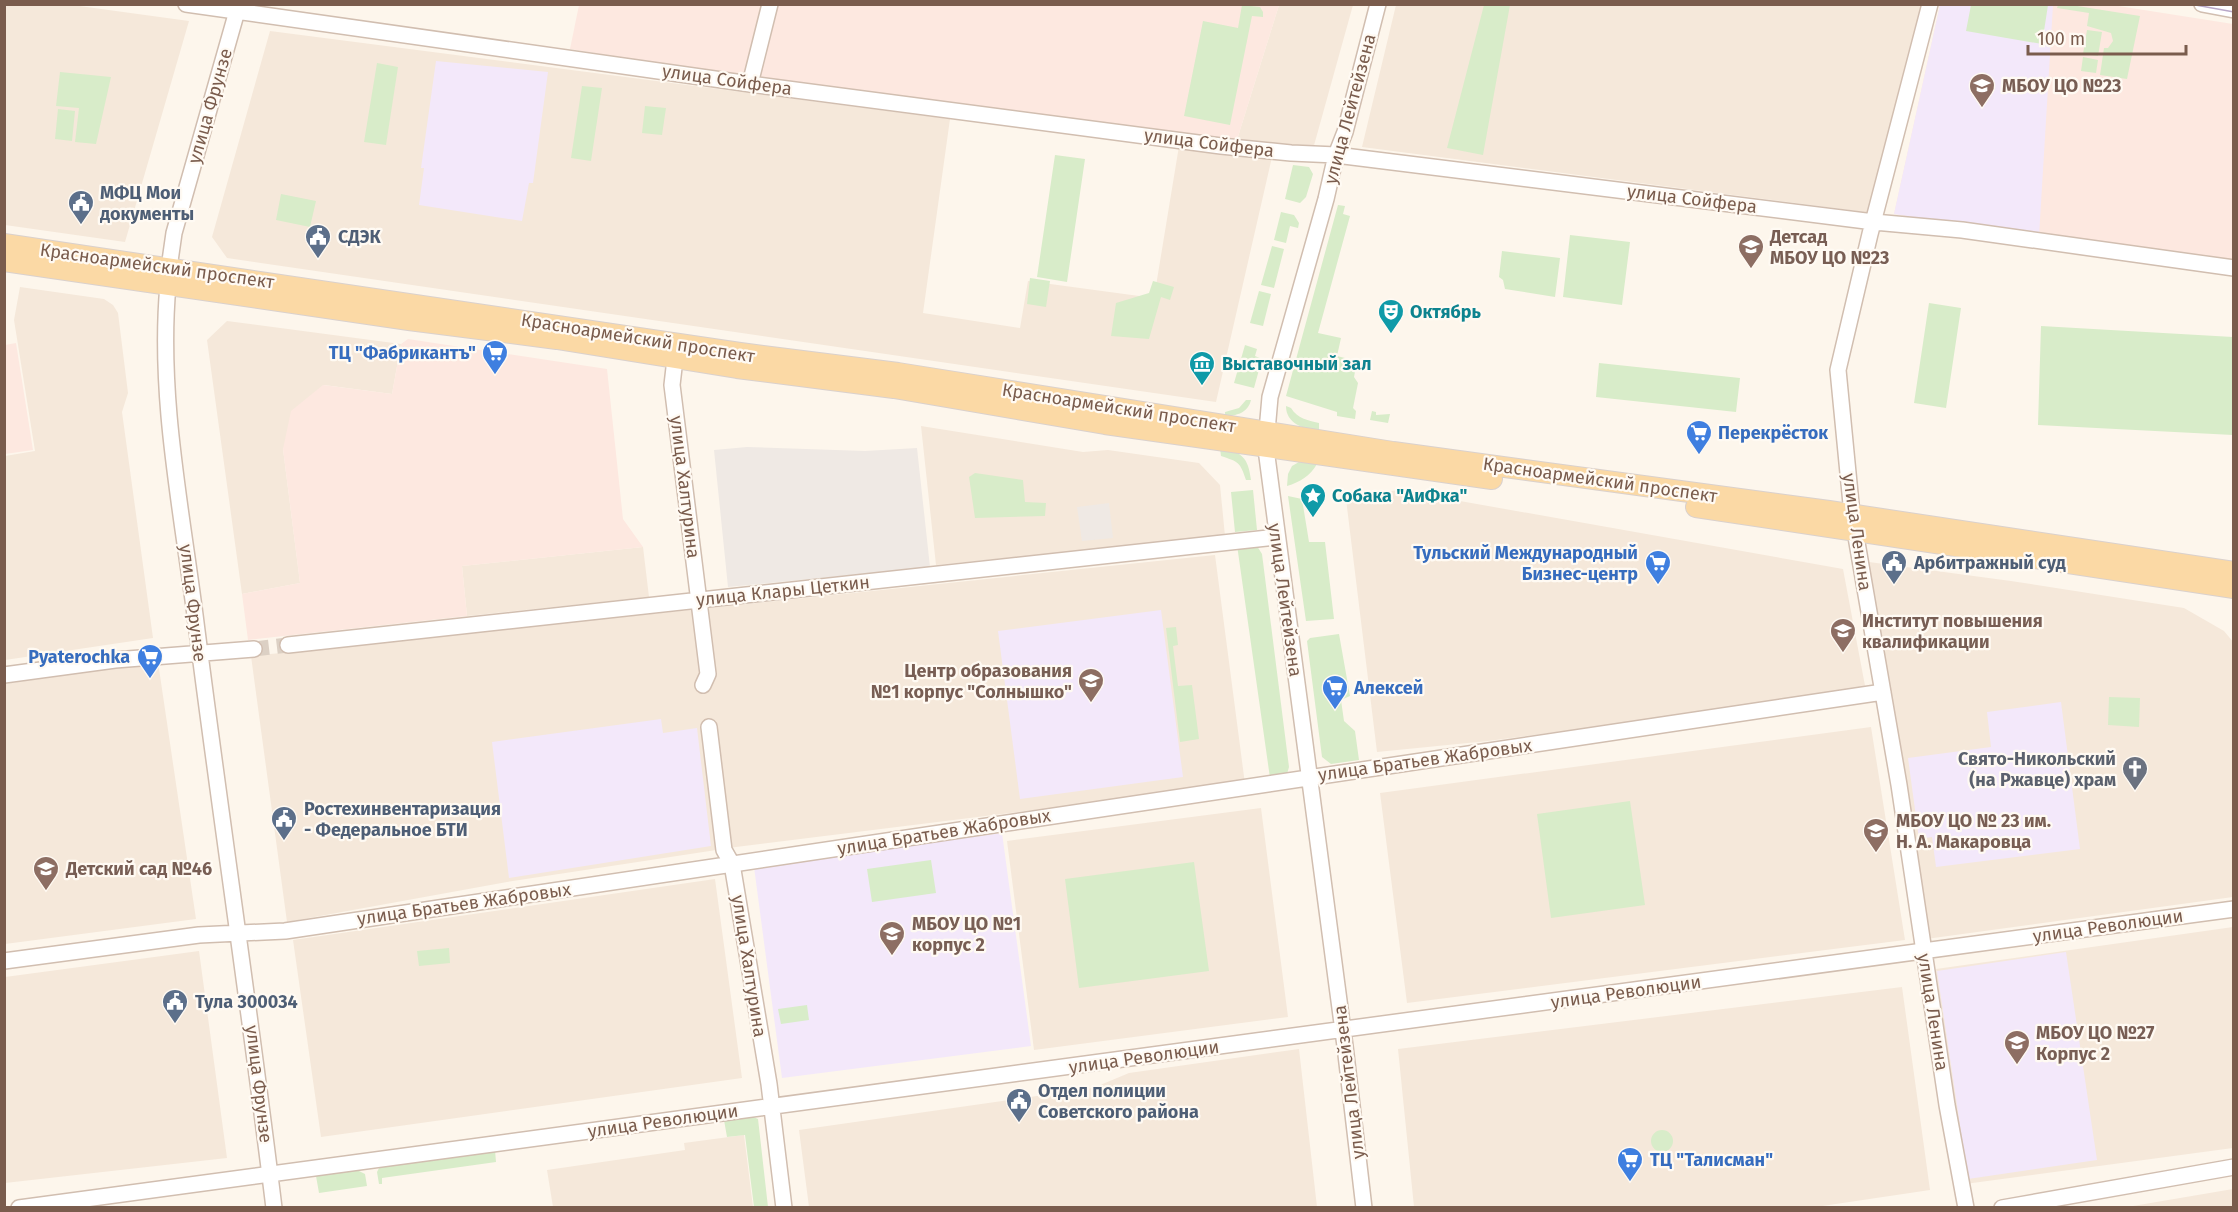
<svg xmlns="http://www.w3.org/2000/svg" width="2238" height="1212" font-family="'Fira Sans',sans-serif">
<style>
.residential{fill:#f5e8da}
.commercial{fill:#fde8e0}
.industrial{fill:#efe9e4}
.education{fill:#f3e8fa}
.green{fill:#d8ecc9}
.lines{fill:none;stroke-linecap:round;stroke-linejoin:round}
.minor-tunnel{stroke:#dcd0c4;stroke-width:15;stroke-dasharray:15 8;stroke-linecap:butt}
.minor-casing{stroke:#d1beb0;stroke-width:18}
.major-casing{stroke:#dad1cd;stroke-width:22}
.minor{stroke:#fff;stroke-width:15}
.major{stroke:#fbd9a5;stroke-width:20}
.tram{stroke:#b9a8c9;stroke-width:1.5}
.labels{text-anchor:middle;stroke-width:4.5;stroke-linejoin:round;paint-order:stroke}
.street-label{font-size:18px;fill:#7a5c4d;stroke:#fffaf3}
.education-label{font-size:18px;font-weight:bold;fill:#785e54;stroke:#fffaf3;text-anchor:start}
.service-label{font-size:18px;font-weight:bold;fill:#4e5e75;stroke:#fffaf3;text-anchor:start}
.culture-label{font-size:18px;font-weight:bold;fill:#0d838f;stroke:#fffaf3;text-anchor:start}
.shop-label{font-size:18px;font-weight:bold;fill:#366cbe;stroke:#fffaf3;text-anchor:end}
.worship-label{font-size:18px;font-weight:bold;fill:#5b616d;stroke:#fffaf3;text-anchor:end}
</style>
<rect width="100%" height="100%" fill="#fdf6ec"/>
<path class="residential" d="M 5,5 L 72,5 L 189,21 L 125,242 L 5,225 Z
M 1279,5 L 1353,5 L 1313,149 L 1236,143 Z
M 1396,5 L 1923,5 L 1873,213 L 1362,147 Z
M 270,31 L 950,119 L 923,313 L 1020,328 L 1028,281 L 1154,298 L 1179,146 L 1272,157 L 1216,402 L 227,258 L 212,237 Z
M 20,287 L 104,299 L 113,305 L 118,313 L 128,393 L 122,412 L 153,638 L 5,660 L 5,456 L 35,451 L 14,320 Z
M 227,321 L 401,344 L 392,394 L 324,385 L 283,449 L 300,583 L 242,594 L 207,340 Z
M 921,426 L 1083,452 L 1108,450 L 1199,463 L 1220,485 L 1225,536 L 936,565 Z
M 1398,490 L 1843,569 L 1866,691 L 1488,741 L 1377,752 L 1346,499 Z
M 643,547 L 649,597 L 467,616 L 462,566 Z
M 1215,555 L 1245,784 L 736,847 L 507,882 L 287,922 L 251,656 Z
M 1869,562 L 2011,581 L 2184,608 L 2224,631 L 2234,643 L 2233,897 L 1926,939 Z
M 158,662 L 196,919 L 5,944 L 4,684 Z
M 1871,727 L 1905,940 L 1407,1003 L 1380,793 Z
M 1261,808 L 1288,1017 L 1034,1050 L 1007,841 Z
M 715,879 L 742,1078 L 321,1137 L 293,940 Z
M 2233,927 L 2233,1148 L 1965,1184 L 1936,969 Z
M 199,951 L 227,1158 L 5,1183 L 5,977 Z
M 1902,987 L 1930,1190 L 1809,1208 L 1414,1207 L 1398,1049 Z
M 1299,1049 L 1317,1207 L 809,1207 L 799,1130 L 1093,1088 L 1129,1073 Z
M 744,1135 L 753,1207 L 553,1207 L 547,1170 L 685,1150 L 684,1143 Z
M 2233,1189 L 2233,1207 L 2127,1207 Z"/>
<path class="commercial" d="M 579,5 L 766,5 L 748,78 L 570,49 Z
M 775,5 L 1279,5 L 1236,143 L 755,78 Z
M 1940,5 L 2112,5 L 2233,24 L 2233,265 L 1894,214 Z
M 408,339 L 607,369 L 623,519 L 643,547 L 462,566 L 467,616 L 248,640 L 242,594 L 300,583 L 283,449 L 291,411 L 323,385 L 392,394 L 401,344 Z
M 16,343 L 33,450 L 5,454 L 5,345 Z"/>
<path class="industrial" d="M 747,447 L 865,451 L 917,448 L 930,567 L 728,587 L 714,450 Z
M 1109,503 L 1113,538 L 1082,541 L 1077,507 Z"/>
<path class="education" d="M 1940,5 L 2053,5 L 2039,236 L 1894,214 Z
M 436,61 L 548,72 L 533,183 L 529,183 L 522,221 L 419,205 L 424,168 L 421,168 Z
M 1161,610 L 1183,777 L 1020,799 L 998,631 Z
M 2061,702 L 2080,849 L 1936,867 L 1932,837 L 1919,839 L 1908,758 L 1991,747 L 1987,712 Z
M 661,719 L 663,733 L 697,728 L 711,846 L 509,878 L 492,742 Z
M 1002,833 L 1031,1046 L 782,1078 L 754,867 Z
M 2066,952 L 2097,1160 L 1968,1179 L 1937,971 Z"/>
<path class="green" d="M 1242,5 L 1260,7 L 1263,12 L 1263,17 L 1252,16 L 1230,125 L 1184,116 L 1203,21 L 1238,28 Z
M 1484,5 L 1510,5 L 1483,155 L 1447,148 Z
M 1971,5 L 2048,5 L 2042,44 L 1966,31 Z
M 2058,5 L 2071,5 L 2140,16 L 2127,79 L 2100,75 L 2104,48 L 2108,48 L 2113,41 L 2111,33 L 2087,26 L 2089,13 L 2057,8 Z
M 2087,30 L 2102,32 L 2098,56 L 2083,54 Z
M 2083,57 L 2098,60 L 2096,73 L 2081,71 Z
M 377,63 L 398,67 L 386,145 L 364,142 Z
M 60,72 L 111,77 L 96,144 L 75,142 L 79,108 L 56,106 Z
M 582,86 L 602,88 L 591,161 L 571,158 Z
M 645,106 L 666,108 L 662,135 L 642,133 Z
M 58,109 L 75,111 L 72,141 L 55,139 Z
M 1055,155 L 1085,159 L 1067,282 L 1037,277 Z
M 1293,165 L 1309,167 L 1313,174 L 1306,197 L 1300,203 L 1285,199 Z
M 281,194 L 316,201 L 310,227 L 276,220 Z
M 1338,205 L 1345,206 L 1343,214 L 1350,216 L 1318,333 L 1341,338 L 1337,356 L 1357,361 L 1354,377 L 1358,383 L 1353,408 L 1356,411 L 1355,419 L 1337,416 L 1337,412 L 1286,396 Z
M 1281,212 L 1294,215 L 1299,223 L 1298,228 L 1290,226 L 1286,243 L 1274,240 Z
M 1570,235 L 1630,242 L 1622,305 L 1563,297 Z
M 1272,246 L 1284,249 L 1274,288 L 1261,285 Z
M 1502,251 L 1560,258 L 1555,297 L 1505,289 L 1503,280 L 1499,277 Z
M 1030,278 L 1050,281 L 1046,307 L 1027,304 Z
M 1153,281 L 1174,287 L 1170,300 L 1161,297 L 1149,339 L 1111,336 L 1116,303 L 1149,293 Z
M 1259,291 L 1271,294 L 1263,326 L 1250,323 Z
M 1929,303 L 1961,308 L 1946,408 L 1914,403 Z
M 2041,326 L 2233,337 L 2233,435 L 2038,425 Z
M 1245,345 L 1257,349 L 1255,356 L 1262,359 L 1254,388 L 1234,383 Z
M 1599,363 L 1740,378 L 1736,412 L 1596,397 Z
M 1246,400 L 1251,400 C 1248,413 1236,416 1225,416 L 1225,412 L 1239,408 Z
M 1286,406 L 1291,408 C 1298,419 1307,420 1319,423 L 1319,431 C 1304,429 1286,424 1286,406 Z
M 1372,411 L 1376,412 L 1376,415 L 1390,414 L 1388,423 L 1370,420 Z
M 1220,448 C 1242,452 1248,457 1251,480 L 1246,480 C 1240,462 1239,462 1221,456 Z
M 1299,462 L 1317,464 C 1310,476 1300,482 1287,486 L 1288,474 L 1292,466 Z
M 975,473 L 1023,480 L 1025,502 L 1046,503 L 1045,516 L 975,518 L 969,477 Z
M 1253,490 L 1257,530 L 1235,532 L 1231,492 Z
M 1288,496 L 1302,499 L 1309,542 L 1325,542 L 1334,619 L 1306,621 Z
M 1237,545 L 1257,546 L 1262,554 L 1289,767 L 1287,774 L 1270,778 Z
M 1176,627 L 1178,645 L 1173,646 L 1178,686 L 1192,685 L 1199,739 L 1180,742 L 1166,628 Z
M 1339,634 L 1350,696 L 1341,700 L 1344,721 L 1355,731 L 1359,760 L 1331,764 L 1322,757 L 1307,641 L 1310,638 Z
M 2109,697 L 2140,698 L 2139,727 L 2108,725 Z
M 1630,801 L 1645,905 L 1551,918 L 1537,814 Z
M 931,860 L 936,893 L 872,902 L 867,869 Z
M 1194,862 L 1209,971 L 1079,988 L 1065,879 Z
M 449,948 L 450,963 L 419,966 L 417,951 Z
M 807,1005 L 809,1020 L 781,1024 L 778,1009 Z
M 751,1116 L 758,1119 L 768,1207 L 754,1207 L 745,1135 L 727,1137 L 724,1120 Z
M1651 1141a11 11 0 1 1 22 0a11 11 0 1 1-22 0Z
M 495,1150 L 496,1162 L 382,1178 L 382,1184 L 379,1184 L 377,1172 L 380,1166 Z
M 357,1170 L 365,1174 L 367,1186 L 319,1193 L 316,1176 Z"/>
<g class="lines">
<path class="minor-tunnel" d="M 254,649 L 288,645"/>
<defs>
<path id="minor" d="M 186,4 L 750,84 L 1221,146 L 1291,153 L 1336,155 L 1874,222 L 1962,230 L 2234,268
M 2202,4 L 2234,10
M 750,84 L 770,4
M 169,268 L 174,233 L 239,4
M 168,285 C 158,395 181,506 195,615 C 220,813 250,1010 274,1208
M 675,359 L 672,385 L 708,674 L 703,685
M 1267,431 L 1270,397 L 1326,199 L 1336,155 L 1345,132 L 1378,4
M 1266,449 L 1345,1046 L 1364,1208
M 1852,514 L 1838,370 L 1870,234 L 1930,4
M 1855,531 L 1899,785 L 1947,1105 L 1966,1208
M 288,645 L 1277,537
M 4,675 L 115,660 L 254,649
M 709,727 L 724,850 L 732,864 L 769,1084 L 784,1208
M 4,961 L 199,935 L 285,931 L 1883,692
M 19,1208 L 2234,909
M 2002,1208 L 2234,1167"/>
<path id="major" d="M 4,244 L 740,353 L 898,373 L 1393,452 L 1829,511 L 2234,572
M 4,261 L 409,320 L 557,339 L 737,368 L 894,388 L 1105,424 L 1492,479
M 1696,507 L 2234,588"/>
</defs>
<use href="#minor" class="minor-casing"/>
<use href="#major" class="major-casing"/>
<use href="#minor" class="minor"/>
<use href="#major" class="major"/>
<path class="tram" d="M 2190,4 L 2234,12"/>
</g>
<defs>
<symbol id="school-pin" viewBox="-11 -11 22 30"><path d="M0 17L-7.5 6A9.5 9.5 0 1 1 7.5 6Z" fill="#8d6e63" stroke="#fffaf3"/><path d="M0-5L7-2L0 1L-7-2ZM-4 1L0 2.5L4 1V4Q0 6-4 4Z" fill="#fff"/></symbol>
<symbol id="civic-pin" viewBox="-11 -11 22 30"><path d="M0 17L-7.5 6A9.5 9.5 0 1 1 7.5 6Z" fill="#5c6f8a" stroke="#fffaf3"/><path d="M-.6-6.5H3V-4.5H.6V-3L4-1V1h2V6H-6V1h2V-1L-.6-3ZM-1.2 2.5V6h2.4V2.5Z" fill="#fff"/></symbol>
<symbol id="theatre-pin" viewBox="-11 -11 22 30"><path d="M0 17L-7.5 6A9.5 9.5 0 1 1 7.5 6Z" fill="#0f9aa8" stroke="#fffaf3"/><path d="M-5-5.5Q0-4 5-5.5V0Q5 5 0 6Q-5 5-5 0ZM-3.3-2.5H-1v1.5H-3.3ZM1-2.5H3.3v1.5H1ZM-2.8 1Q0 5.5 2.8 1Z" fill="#fff"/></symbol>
<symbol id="supermarket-pin" viewBox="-11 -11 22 30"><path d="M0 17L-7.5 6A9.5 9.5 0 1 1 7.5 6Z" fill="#3f7fe0" stroke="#fffaf3"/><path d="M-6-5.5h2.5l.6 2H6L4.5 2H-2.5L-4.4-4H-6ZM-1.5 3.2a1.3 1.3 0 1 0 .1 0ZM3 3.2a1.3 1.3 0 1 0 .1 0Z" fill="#fff"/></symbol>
<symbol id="museum-pin" viewBox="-11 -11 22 30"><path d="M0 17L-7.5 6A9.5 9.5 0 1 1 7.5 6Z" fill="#0f9aa8" stroke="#fffaf3"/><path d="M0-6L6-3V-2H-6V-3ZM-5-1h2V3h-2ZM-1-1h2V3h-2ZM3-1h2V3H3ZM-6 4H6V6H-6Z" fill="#fff"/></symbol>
<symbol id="sight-pin" viewBox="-11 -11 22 30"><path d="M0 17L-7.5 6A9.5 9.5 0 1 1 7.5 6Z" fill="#0f9aa8" stroke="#fffaf3"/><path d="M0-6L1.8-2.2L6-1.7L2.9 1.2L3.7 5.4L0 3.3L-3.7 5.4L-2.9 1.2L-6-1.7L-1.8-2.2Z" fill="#fff"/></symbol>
<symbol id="university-pin" viewBox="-11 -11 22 30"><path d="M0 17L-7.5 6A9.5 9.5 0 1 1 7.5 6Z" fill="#8d6e63" stroke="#fffaf3"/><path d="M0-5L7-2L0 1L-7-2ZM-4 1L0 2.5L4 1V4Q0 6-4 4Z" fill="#fff"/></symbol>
<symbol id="church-pin" viewBox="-11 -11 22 30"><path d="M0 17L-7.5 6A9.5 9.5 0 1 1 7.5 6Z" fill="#6b7280" stroke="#fffaf3"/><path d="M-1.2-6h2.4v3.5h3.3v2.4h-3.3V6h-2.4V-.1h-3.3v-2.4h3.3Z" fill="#fff"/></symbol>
</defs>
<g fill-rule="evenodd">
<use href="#school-pin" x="1967" y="71" width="30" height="40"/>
<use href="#civic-pin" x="66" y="188" width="30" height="40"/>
<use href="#civic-pin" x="303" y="222" width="30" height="40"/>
<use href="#school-pin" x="1736" y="232" width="30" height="40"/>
<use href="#theatre-pin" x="1376" y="297" width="30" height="40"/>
<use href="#supermarket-pin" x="480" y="338" width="30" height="40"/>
<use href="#museum-pin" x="1187" y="349" width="30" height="40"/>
<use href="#supermarket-pin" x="1684" y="418" width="30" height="40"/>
<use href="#sight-pin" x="1298" y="481" width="30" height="40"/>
<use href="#supermarket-pin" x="1643" y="548" width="30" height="40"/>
<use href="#civic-pin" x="1879" y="548" width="30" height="40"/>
<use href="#university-pin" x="1828" y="616" width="30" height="40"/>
<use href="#supermarket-pin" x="135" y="642" width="30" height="40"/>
<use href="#school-pin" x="1076" y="666" width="30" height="40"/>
<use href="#supermarket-pin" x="1320" y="673" width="30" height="40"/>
<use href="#church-pin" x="2120" y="754" width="30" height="40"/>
<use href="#civic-pin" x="269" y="804" width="30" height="40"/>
<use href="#school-pin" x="1861" y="816" width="30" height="40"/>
<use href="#school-pin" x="31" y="854" width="30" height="40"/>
<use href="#school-pin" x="877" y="919" width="30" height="40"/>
<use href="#civic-pin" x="160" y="987" width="30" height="40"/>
<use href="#school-pin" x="2002" y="1028" width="30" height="40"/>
<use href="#civic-pin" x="1004" y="1086" width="30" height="40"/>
<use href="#supermarket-pin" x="1615" y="1145" width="30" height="40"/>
</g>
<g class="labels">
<g class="street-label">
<text transform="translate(727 80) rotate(8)" y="6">улица Сойфера</text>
<text transform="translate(210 106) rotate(-74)" y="6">улица Фрунзе</text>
<text transform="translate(1350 109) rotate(-75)" y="6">улица Лейтейзена</text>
<text transform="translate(1209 143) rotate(7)" y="6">улица Сойфера</text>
<text transform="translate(1692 199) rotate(7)" y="6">улица Сойфера</text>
<text transform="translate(157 266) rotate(8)" y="6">Красноармейский проспект</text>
<text transform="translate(638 338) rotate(9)" y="6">Красноармейский проспект</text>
<text transform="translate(1119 408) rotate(9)" y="6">Красноармейский проспект</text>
<text transform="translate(1600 480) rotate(8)" y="6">Красноармейский проспект</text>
<text transform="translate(685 487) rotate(83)" y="6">улица Халтурина</text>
<text transform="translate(1857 532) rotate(82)" y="6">улица Ленина</text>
<text transform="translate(783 591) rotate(-6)" y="6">улица Клары Цеткин</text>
<text transform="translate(1285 600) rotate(82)" y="6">улица Лейтейзена</text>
<text transform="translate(193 603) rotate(83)" y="6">улица Фрунзе</text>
<text transform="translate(1425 760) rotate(-8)" y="6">улица Братьев Жабровых</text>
<text transform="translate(944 832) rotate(-9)" y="6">улица Братьев Жабровых</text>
<text transform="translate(464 904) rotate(-8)" y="6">улица Братьев Жабровых</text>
<text transform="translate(2108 926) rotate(-8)" y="6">улица Революции</text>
<text transform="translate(749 966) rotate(81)" y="6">улица Халтурина</text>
<text transform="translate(1626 992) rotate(-8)" y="6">улица Революции</text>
<text transform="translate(1933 1012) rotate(81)" y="6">улица Ленина</text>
<text transform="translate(1144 1057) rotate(-8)" y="6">улица Революции</text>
<text transform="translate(1349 1082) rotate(-97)" y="6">улица Лейтейзена</text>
<text transform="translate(259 1084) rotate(83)" y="6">улица Фрунзе</text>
<text transform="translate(663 1121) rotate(-8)" y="6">улица Революции</text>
</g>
<g class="education-label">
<text x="2002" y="92">МБОУ ЦО №23</text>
<text x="1770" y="243">Детсад<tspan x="1770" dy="21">МБОУ ЦО №23</tspan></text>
<text x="1862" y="627">Институт повышения<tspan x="1862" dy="21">квалификации</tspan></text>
<text x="1072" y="677" text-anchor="end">Центр образования<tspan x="1072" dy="21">№1 корпус "Солнышко"</tspan></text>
<text x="1896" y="827">МБОУ ЦО № 23 им.<tspan x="1896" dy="21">Н. А. Макаровца</tspan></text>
<text x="66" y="875">Детский сад №46</text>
<text x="912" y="930">МБОУ ЦО №1<tspan x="912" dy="21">корпус 2</tspan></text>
<text x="2036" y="1039">МБОУ ЦО №27<tspan x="2036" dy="21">Корпус 2</tspan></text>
</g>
<g class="service-label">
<text x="100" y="199">МФЦ Мои<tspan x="100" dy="21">документы</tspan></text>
<text x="338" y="243">СДЭК</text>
<text x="1914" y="569">Арбитражный суд</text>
<text x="304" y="815">Ростехинвентаризация<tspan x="304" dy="21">- Федеральное БТИ</tspan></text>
<text x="195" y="1008">Тула 300034</text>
<text x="1038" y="1097">Отдел полиции<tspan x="1038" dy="21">Советского района</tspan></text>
</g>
<g class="culture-label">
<text x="1410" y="318">Октябрь</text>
<text x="1222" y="370">Выставочный зал</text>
<text x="1332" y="502">Собака "АиФка"</text>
</g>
<g class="shop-label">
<text x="476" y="359">ТЦ "Фабрикантъ"</text>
<text x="1718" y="439" text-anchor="start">Перекрёсток</text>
<text x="1638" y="559">Тульский Международный<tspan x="1638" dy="21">Бизнес-центр</tspan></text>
<text x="130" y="663">Pyaterochka</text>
<text x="1354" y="694" text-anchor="start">Алексей</text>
<text x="1650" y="1166" text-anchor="start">ТЦ "Талисман"</text>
</g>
<g class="worship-label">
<text x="2116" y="765">Свято-Никольский<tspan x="2116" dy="21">(на Ржавце) храм</tspan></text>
</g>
</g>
<rect width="2238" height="1212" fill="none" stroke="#7a5c4d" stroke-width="12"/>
<path d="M2028 45v9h158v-9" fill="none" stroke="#7a5c4d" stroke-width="3"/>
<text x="2037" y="45" font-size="18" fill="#7a5c4d" stroke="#fffaf3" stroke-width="4.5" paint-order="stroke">100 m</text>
</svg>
